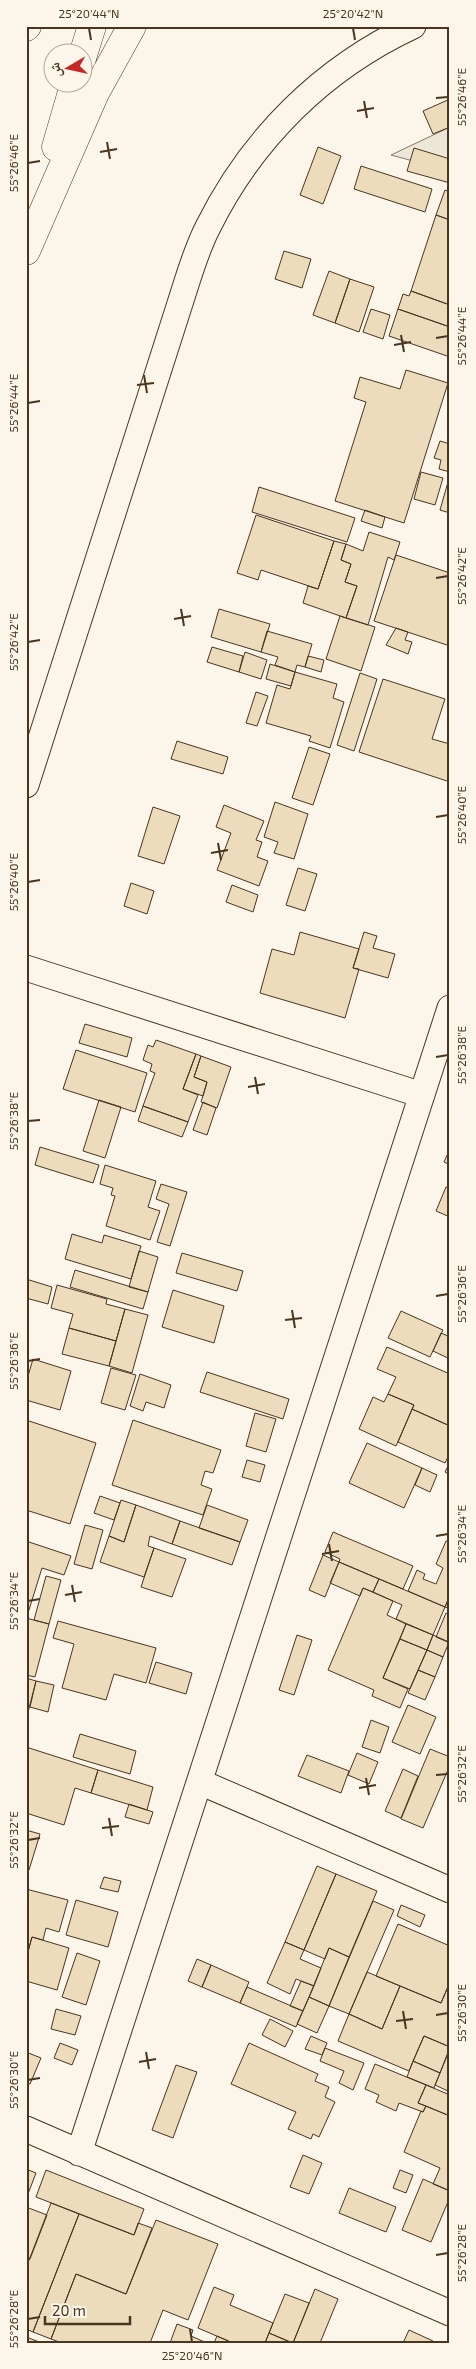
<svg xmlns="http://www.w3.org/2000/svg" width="476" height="2369" font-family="'Exo 2','Noto Naskh Arabic',sans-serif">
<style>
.parking{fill:#ede7d9;stroke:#887966}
.building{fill:#ecdcbc;stroke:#4a3520}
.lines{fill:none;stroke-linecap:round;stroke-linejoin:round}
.minor-casing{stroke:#4a3520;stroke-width:27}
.motorway-casing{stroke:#4a3520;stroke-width:29}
.minor{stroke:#fbf6e9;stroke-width:25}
.motorway{stroke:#fbf6e9;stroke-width:28}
.ticks{fill:none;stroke:#4a3520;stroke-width:2}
.neatline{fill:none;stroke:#4a3520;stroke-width:2}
.ticks-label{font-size:12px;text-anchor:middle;fill:#4a3520}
</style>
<rect width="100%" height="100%" fill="#fbf6e9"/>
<path class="parking" d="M 450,127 L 450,171 L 391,155 Z"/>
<path class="building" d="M 450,99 L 450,127 L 433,134 L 423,111 Z
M 318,147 L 341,156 L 323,204 L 300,195 Z
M 414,148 L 450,159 L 450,183 L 407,171 Z
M 361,166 L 432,189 L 425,212 L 354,189 Z
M 445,190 L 450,192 L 450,220 L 436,215 Z
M 436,215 L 450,220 L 450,305 L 411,291 Z
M 284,251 L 311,259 L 302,288 L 275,279 Z
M 329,271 L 350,279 L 335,323 L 313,315 Z
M 350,279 L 374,287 L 359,332 L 335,323 Z
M 411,291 L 450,305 L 450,327 L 398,309 L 403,294 L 409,296 Z
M 371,309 L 390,315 L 383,339 L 363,332 Z
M 398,309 L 450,327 L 450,357 L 389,336 Z
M 406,370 L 448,383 L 404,523 L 335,501 L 366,402 L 354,398 L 360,377 L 400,389 Z
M 440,441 L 450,444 L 450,472 L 439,469 L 441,460 L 434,458 Z
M 421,472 L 443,478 L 435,505 L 414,499 Z
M 450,475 L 450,513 L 440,510 Z
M 259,487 L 355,518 L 347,542 L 252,512 Z
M 365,510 L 385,517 L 382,528 L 361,521 Z
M 256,515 L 334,541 L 318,589 L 261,570 L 258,580 L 237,573 Z
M 369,532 L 400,542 L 394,560 L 388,557 L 368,625 L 346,618 L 357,586 L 345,582 L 351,564 L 341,560 L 346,544 L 363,551 Z
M 334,541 L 346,544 L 341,560 L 351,564 L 345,582 L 357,586 L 346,618 L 303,603 L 308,586 L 318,589 Z
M 396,555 L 450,573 L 450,646 L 374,621 Z
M 219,609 L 270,624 L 261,652 L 211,637 Z
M 340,616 L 375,627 L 361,671 L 326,659 Z
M 396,628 L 408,632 L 405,640 L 412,642 L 408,654 L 386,645 Z
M 267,631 L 312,644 L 305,667 L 297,665 L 295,672 L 275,665 L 278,657 L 261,652 Z
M 212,647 L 243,656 L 239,672 L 207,662 Z
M 245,652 L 267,660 L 261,679 L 239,672 Z
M 308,656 L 324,660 L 321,672 L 305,667 Z
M 270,664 L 295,672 L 291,686 L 266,679 Z
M 295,672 L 337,684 L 333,698 L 344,702 L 330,748 L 309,741 L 311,736 L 266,723 L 277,685 L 290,689 Z
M 360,673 L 377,679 L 354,751 L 337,745 Z
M 383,679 L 445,699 L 432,739 L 450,744 L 450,782 L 359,752 Z
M 256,692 L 268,696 L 257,726 L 246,723 Z
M 177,741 L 228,757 L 223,774 L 171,759 Z
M 309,747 L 330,754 L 313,805 L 292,798 Z
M 275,802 L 308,814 L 294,859 L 274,853 L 278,842 L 264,837 Z
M 224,805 L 264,821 L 256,840 L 262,842 L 257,857 L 268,861 L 259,886 L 217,870 L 231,833 L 216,827 Z
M 153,807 L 180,816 L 164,864 L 138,856 Z
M 298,868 L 317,874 L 305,911 L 286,905 Z
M 131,883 L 154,891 L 147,914 L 124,906 Z
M 232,885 L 258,895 L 253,912 L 226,902 Z
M 300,932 L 359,949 L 353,968 L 359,969 L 345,1018 L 260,993 L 272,949 L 294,955 Z
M 364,932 L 377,936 L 373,948 L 395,954 L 388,978 L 353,968 Z
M 85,1024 L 132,1038 L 127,1057 L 79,1043 Z
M 156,1040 L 196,1054 L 183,1089 L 198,1095 L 188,1122 L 143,1106 L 155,1073 L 150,1071 L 152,1064 L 143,1060 L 148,1045 L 153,1047 Z
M 76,1050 L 147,1073 L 135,1112 L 63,1089 Z
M 196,1054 L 201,1056 L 194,1077 L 207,1082 L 203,1096 L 183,1089 Z
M 201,1056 L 231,1067 L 217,1108 L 201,1102 L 207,1082 L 194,1077 Z
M 99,1100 L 121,1107 L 105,1158 L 83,1151 Z
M 203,1102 L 216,1108 L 207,1135 L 193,1130 Z
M 143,1106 L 188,1122 L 182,1137 L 138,1121 Z
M 40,1147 L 99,1165 L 93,1183 L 35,1165 Z
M 450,1149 L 450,1165 L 444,1162 Z
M 105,1165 L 156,1181 L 148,1207 L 160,1211 L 150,1240 L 106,1226 L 115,1196 L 111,1195 L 113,1188 L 100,1184 Z
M 161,1184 L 187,1192 L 170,1246 L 157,1242 L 169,1204 L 156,1199 Z
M 446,1187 L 450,1188 L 450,1217 L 436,1211 Z
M 72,1234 L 102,1243 L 104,1235 L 141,1246 L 131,1279 L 65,1259 Z
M 139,1251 L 158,1257 L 148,1292 L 129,1287 Z
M 182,1253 L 243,1271 L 237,1291 L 176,1273 Z
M 75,1270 L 148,1292 L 143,1309 L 70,1287 Z
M 26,1279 L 52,1287 L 48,1304 L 26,1298 Z
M 57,1285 L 107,1299 L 106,1304 L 125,1309 L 116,1341 L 69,1328 L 73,1314 L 51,1308 Z
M 173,1290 L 224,1306 L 214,1343 L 162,1327 Z
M 125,1309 L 148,1315 L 132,1373 L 109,1366 Z
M 401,1311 L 443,1330 L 430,1357 L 388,1338 Z
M 69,1328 L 116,1341 L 109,1366 L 62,1354 Z
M 441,1333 L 450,1337 L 450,1359 L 433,1351 Z
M 387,1347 L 450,1374 L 450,1426 L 412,1409 L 414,1405 L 388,1394 L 396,1377 L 377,1369 Z
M 33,1359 L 71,1371 L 60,1410 L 26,1400 L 26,1383 Z
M 111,1368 L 136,1375 L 125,1410 L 101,1403 Z
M 207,1372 L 289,1399 L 283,1419 L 200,1392 Z
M 140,1374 L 171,1385 L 164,1408 L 146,1402 L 143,1411 L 130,1406 Z
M 388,1394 L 414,1405 L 396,1446 L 359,1429 L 373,1397 L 384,1402 Z
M 412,1409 L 450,1426 L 450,1453 L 445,1463 L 398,1442 Z
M 255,1413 L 276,1419 L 266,1452 L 246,1446 Z
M 26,1420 L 96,1443 L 70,1524 L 26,1510 Z
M 133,1420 L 221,1450 L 213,1473 L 205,1471 L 201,1485 L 212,1489 L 203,1515 L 112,1485 Z
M 367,1443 L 422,1468 L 404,1508 L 349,1483 Z
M 247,1460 L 265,1465 L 260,1482 L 242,1477 Z
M 450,1462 L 450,1475 L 445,1472 Z
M 422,1468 L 437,1475 L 430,1492 L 415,1485 Z
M 100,1496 L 120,1503 L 114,1520 L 94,1513 Z
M 121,1500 L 136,1505 L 124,1542 L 109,1536 Z
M 136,1505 L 180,1521 L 172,1544 L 150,1536 L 148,1546 L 154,1548 L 144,1577 L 100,1562 L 109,1536 L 124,1542 Z
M 207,1505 L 248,1520 L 240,1542 L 199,1528 Z
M 180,1521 L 240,1542 L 232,1565 L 172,1544 Z
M 85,1525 L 103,1530 L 92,1569 L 74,1564 Z
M 333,1532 L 413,1566 L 403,1589 L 339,1562 L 340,1559 L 325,1552 Z
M 26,1541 L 71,1556 L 64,1575 L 42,1568 L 28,1613 L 26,1612 Z
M 446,1541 L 450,1542 L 450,1595 L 445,1607 L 408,1591 L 417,1570 L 425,1574 L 423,1579 L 436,1584 L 443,1568 L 436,1564 Z
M 154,1548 L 186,1559 L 172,1597 L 141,1587 Z
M 323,1555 L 339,1562 L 325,1597 L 309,1590 Z
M 339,1562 L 379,1579 L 373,1592 L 363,1588 L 360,1596 L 330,1583 Z
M 46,1576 L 61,1580 L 49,1624 L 34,1620 Z
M 379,1579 L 445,1607 L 433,1635 L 396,1619 L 402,1605 L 373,1592 Z
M 363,1588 L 393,1601 L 387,1615 L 406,1624 L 383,1678 L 408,1689 L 400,1708 L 372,1696 L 374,1690 L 328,1670 Z
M 450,1595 L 450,1609 L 445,1607 Z
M 446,1613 L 450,1615 L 450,1643 L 436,1637 Z
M 26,1618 L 49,1624 L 35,1677 L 26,1675 Z
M 58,1621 L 156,1648 L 146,1683 L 114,1674 L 106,1700 L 62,1688 L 74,1644 L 53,1638 Z
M 406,1624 L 433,1635 L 427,1650 L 400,1639 Z
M 297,1635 L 312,1640 L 294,1695 L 279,1690 Z
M 433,1635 L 449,1642 L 443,1657 L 427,1650 Z
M 400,1639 L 427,1650 L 410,1689 L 383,1678 Z
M 427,1650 L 443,1657 L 435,1677 L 418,1670 Z
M 156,1662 L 192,1673 L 186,1694 L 149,1683 Z
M 418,1670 L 435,1677 L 425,1700 L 408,1693 Z
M 26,1678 L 36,1681 L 26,1720 Z
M 36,1681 L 54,1685 L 48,1712 L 30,1707 Z
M 408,1705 L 436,1717 L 420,1754 L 392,1742 Z
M 371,1720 L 389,1727 L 380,1753 L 362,1747 Z
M 80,1734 L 136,1751 L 130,1774 L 73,1757 Z
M 26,1747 L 98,1770 L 91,1793 L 75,1788 L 64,1825 L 26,1813 Z
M 430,1749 L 450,1757 L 450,1765 L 423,1828 L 401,1819 Z
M 357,1753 L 378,1762 L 369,1784 L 348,1775 Z
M 307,1755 L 349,1771 L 341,1793 L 298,1776 Z
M 403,1769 L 418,1776 L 401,1818 L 385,1811 Z
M 98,1770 L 153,1787 L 147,1810 L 91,1793 Z
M 129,1804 L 153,1812 L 149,1824 L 125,1817 Z
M 26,1830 L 40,1834 L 29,1870 L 26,1869 Z
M 317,1866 L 336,1874 L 304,1950 L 285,1942 Z
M 336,1874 L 377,1891 L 349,1957 L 329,1948 L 325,1959 L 304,1950 Z
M 104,1877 L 121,1881 L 118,1892 L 100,1888 Z
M 26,1889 L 68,1900 L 59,1932 L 46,1928 L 43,1940 L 32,1937 L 26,1959 Z
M 76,1900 L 118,1912 L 108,1947 L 66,1935 Z
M 373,1901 L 394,1910 L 349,2014 L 329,2006 Z
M 401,1905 L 425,1915 L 420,1927 L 397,1916 Z
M 398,1924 L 450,1946 L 450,1982 L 441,2003 L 376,1976 Z
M 32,1937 L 69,1948 L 57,1990 L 26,1981 L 26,1959 Z
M 285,1942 L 304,1950 L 300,1959 L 321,1968 L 314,1986 L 296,1979 L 290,1994 L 267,1983 Z
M 329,1948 L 349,1957 L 329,2006 L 309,1997 Z
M 77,1953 L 100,1961 L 86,2005 L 62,1997 Z
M 197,1959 L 211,1965 L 202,1987 L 188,1981 Z
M 211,1965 L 249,1982 L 240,2003 L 202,1987 Z
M 367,1972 L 400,1986 L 382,2029 L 349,2014 Z
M 301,1981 L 314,1986 L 303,2011 L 290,2006 Z
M 450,1982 L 450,2047 L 424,2036 L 409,2071 L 338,2041 L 349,2014 L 382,2029 L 400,1986 L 441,2003 Z
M 247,1987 L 303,2011 L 296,2027 L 240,2003 Z
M 309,1997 L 329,2006 L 317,2033 L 297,2024 Z
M 56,2009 L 81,2016 L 75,2035 L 51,2029 Z
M 270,2019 L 293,2031 L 285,2047 L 262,2035 Z
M 311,2036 L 327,2043 L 322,2055 L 305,2049 Z
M 424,2036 L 450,2047 L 440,2073 L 413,2061 Z
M 60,2043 L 78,2050 L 72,2065 L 54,2058 Z
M 249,2043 L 318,2074 L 315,2081 L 329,2087 L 325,2097 L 335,2102 L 319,2137 L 313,2134 L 311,2139 L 288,2129 L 296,2112 L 231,2084 Z
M 325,2048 L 364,2063 L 353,2090 L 339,2083 L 344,2071 L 320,2061 Z
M 26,2052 L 41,2058 L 30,2084 L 26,2083 Z
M 447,2056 L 450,2057 L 450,2092 L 435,2085 Z
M 413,2061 L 440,2073 L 434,2088 L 407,2077 Z
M 375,2064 L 426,2085 L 418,2103 L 426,2106 L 423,2112 L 399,2103 L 396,2111 L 376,2102 L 379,2095 L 365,2089 Z
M 176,2065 L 197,2072 L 173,2138 L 152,2130 Z
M 426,2085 L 450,2095 L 450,2116 L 418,2103 Z
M 426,2106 L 450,2116 L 450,2191 L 433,2184 L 440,2168 L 404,2152 L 421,2111 L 423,2112 Z
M 303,2155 L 322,2163 L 309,2194 L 290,2187 Z
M 26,2169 L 36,2173 L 26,2199 Z
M 46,2170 L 144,2209 L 134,2235 L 36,2197 Z
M 400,2170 L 413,2175 L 406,2193 L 393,2188 Z
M 423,2179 L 450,2191 L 450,2197 L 431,2242 L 402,2230 Z
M 349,2188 L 396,2207 L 386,2232 L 339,2213 Z
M 51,2203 L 79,2214 L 33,2332 L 26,2329 L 26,2268 Z
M 26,2207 L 47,2215 L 30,2259 L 26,2257 Z
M 79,2214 L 134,2235 L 138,2223 L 152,2228 L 126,2294 L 76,2274 L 51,2339 L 33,2332 Z
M 156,2220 L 218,2244 L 188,2320 L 163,2310 L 150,2343 L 62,2343 L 51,2339 L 76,2274 L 126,2294 Z
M 214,2287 L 234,2295 L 230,2305 L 273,2323 L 265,2343 L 233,2343 L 198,2328 Z
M 315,2289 L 338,2299 L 320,2343 L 293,2343 Z
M 285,2294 L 309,2303 L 293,2343 L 269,2333 Z
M 177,2324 L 193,2330 L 191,2336 L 207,2343 L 170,2343 Z
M 409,2330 L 433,2341 L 433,2343 L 403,2343 Z
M 269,2333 L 292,2343 L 265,2343 Z
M 217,2336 L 233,2343 L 214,2343 Z
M 26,2337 L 42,2343 L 26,2343 Z"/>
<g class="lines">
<defs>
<path id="minor" d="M 26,785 L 183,294 C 190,272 197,248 208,227 C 252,138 323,68 413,26
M 26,968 L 422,1095
M 200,1782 L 450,1890
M 26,2129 L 450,2313
M 79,2153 L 450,1008"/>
<path id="motorway" d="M 26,27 L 27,26
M 82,58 L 92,26
M 56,147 L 75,82
M 26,251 L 95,93 L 132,26"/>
</defs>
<use href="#minor" class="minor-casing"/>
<use href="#motorway" class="motorway-casing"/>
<use href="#minor" class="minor"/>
<use href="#motorway" class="motorway"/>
</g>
<path class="ticks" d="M 89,28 L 91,40M 353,28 L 355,40M 436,98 L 448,97M 364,101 L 367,118M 357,111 L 374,108M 107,142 L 110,159M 100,152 L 117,149M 28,163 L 40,161M 401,335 L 404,352M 436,338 L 448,336M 394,345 L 411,342M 144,375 L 147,393M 137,385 L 154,383M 28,403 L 40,401M 436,578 L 448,576M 181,609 L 184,626M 174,619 L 191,616M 28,642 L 40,640M 436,817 L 448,815M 218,843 L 221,860M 211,853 L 228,850M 28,882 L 40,880M 436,1057 L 448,1055M 255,1077 L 258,1094M 248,1087 L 265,1084M 28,1121 L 40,1120M 436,1296 L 448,1294M 292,1310 L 295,1328M 285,1320 L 302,1318M 28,1361 L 40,1359M 436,1536 L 448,1534M 329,1544 L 332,1561M 322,1554 L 339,1551M 72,1585 L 75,1602M 65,1595 L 82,1592M 28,1601 L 40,1599M 436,1775 L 448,1774M 366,1778 L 369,1795M 359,1788 L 376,1785M 109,1818 L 112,1836M 102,1828 L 119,1826M 28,1840 L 40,1838M 403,2011 L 406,2029M 436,2015 L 448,2013M 396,2021 L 413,2019M 146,2052 L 149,2069M 139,2062 L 156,2059M 28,2080 L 40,2078M 436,2255 L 448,2253M 28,2319 L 40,2317M 190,2329 L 192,2342"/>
<rect width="476" height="2369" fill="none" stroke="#fbf6e9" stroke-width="55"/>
<g transform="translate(68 68) rotate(261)"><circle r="24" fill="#fbf6e9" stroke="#b4a999"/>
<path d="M0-4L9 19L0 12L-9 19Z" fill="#c62828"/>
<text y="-8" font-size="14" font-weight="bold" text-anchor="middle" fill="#4a3520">ش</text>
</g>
<path d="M45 2316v8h85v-8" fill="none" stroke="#4a3520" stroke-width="2.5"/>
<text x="52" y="2316" font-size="15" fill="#4a3520" stroke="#fbf6e9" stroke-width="4" paint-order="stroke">20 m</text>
<rect x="28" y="28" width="420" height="2314" class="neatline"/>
<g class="ticks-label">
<text x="89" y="18">25°20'44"N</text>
<text x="353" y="18">25°20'42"N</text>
<text transform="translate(462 97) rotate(-90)" y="4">55°26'46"E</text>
<text transform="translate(14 163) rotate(-90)" y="4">55°26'46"E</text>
<text transform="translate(462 336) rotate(-90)" y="4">55°26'44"E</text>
<text transform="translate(14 403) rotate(-90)" y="4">55°26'44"E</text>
<text transform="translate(462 576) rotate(-90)" y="4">55°26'42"E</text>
<text transform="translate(14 642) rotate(-90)" y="4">55°26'42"E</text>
<text transform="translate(462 815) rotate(-90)" y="4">55°26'40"E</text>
<text transform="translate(14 882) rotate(-90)" y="4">55°26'40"E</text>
<text transform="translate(462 1055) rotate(-90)" y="4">55°26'38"E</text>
<text transform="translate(14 1121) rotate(-90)" y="4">55°26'38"E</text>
<text transform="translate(462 1294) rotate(-90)" y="4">55°26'36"E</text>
<text transform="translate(14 1361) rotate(-90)" y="4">55°26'36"E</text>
<text transform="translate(462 1534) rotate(-90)" y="4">55°26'34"E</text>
<text transform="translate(14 1601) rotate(-90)" y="4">55°26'34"E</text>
<text transform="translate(462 1774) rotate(-90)" y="4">55°26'32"E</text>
<text transform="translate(14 1840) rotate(-90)" y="4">55°26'32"E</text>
<text transform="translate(462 2013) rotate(-90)" y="4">55°26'30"E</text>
<text transform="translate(14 2080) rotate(-90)" y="4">55°26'30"E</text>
<text transform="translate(462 2253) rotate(-90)" y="4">55°26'28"E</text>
<text transform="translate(14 2319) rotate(-90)" y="4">55°26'28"E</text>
<text x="192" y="2360">25°20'46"N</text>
</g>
</svg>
